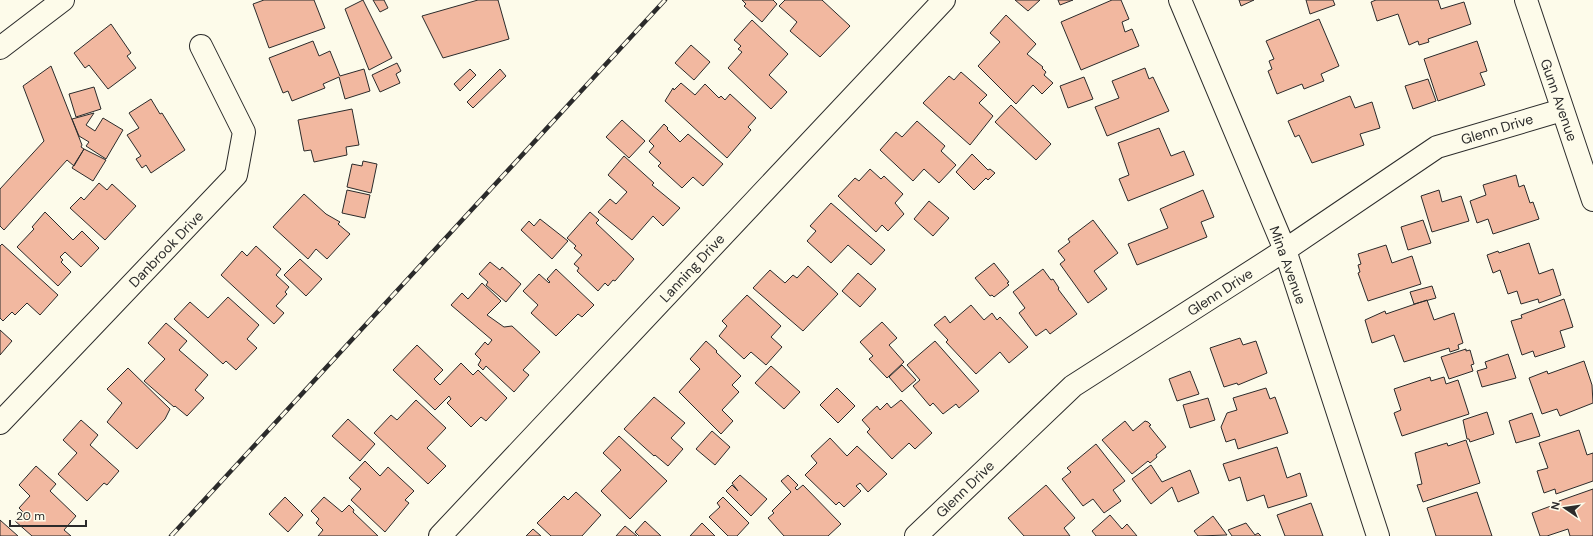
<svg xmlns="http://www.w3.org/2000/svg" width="1593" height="536" font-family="'DM Sans',sans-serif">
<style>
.building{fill:#f2b8a0;stroke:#2b2b2b}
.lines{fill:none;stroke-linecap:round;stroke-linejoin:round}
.minor-casing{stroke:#2b2b2b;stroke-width:24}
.tertiary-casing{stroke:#2b2b2b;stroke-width:24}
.secondary-casing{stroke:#2b2b2b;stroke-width:24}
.minor{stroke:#fdfbea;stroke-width:22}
.tertiary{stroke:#fdfbea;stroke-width:22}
.secondary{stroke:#fdfbea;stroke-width:22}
.rail-casing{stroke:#2b2b2b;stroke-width:4.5}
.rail{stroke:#fdfbea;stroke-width:3;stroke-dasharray:9;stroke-linecap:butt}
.labels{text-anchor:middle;stroke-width:3;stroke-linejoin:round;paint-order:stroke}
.street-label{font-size:14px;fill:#2b2b2b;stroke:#fdfbea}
</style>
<rect width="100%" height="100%" fill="#fdfbea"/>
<path class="building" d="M 264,0 L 314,0 L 325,28 L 269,48 L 253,4 Z
M 363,0 L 392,58 L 369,70 L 345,9 Z
M 373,0 L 384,0 L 388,8 L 380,12 Z
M 478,0 L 498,0 L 509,39 L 443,58 L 422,16 Z
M 742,0 L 773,0 L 777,4 L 762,22 L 744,6 L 746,4 Z
M 785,0 L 822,0 L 850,26 L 820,57 L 790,31 L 797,22 L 779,6 Z
M 1015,0 L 1040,0 L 1028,11 Z
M 1058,0 L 1073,0 L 1060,5 Z
M 1112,0 L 1121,0 L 1129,19 L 1122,22 L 1125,32 L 1132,29 L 1139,46 L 1081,70 L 1061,22 Z
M 1239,0 L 1254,0 L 1241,6 Z
M 1306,0 L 1333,0 L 1335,5 L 1310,14 Z
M 1376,0 L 1438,0 L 1441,9 L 1464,2 L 1471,24 L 1428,39 L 1429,42 L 1419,45 L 1418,41 L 1409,45 L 1398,14 L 1377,21 L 1371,2 Z
M 1006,15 L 1036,44 L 1027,54 L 1043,67 L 1042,68 L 1046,72 L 1044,75 L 1053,83 L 1042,94 L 1033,85 L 1016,104 L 978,66 L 1000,42 L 990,33 Z
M 1319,19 L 1339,66 L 1321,74 L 1324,81 L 1304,89 L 1302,84 L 1277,94 L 1268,71 L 1272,69 L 1269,61 L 1274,59 L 1266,41 Z
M 752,20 L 788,54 L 769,75 L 787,92 L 771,109 L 728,68 L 742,52 L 738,49 L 741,46 L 734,40 Z
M 111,24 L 131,53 L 127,56 L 136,68 L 108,89 L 89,65 L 85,68 L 74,53 Z
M 313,41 L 319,56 L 330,51 L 340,76 L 364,69 L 370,91 L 345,99 L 339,77 L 323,84 L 325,88 L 292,101 L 288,91 L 283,93 L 269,58 Z
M 1477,41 L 1487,71 L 1480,73 L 1485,85 L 1438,101 L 1424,59 Z
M 691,45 L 710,62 L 694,80 L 675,63 Z
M 397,63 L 401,71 L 396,74 L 400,83 L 380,92 L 372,75 Z
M 51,66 L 82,145 L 81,147 L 84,149 L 74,166 L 67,160 L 4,230 L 0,226 L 0,189 L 44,141 L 23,86 Z
M 1145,68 L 1149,79 L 1153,77 L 1169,111 L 1107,136 L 1095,107 L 1119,98 L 1112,81 Z
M 470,69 L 476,75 L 460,91 L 454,84 Z
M 500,69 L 506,76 L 473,108 L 467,102 Z
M 961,72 L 987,95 L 979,103 L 993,116 L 970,145 L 923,103 L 949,76 L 954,80 Z
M 1084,77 L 1093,99 L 1068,108 L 1060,86 Z
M 1428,79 L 1436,101 L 1413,109 L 1405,86 Z
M 681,83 L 695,95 L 705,84 L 719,98 L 721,96 L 725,100 L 730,94 L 756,118 L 748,127 L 751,130 L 727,158 L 665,101 L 673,88 L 674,90 Z
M 94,87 L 101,109 L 76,117 L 69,94 Z
M 1350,96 L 1355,108 L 1372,102 L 1380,128 L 1360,134 L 1364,145 L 1312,163 L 1299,135 L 1295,137 L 1288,121 Z
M 151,99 L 160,114 L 162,113 L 185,150 L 151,173 L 146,165 L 142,168 L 136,159 L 141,156 L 127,135 L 139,128 L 129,113 Z
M 1011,105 L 1051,144 L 1036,160 L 995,122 Z
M 352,109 L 359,145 L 346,147 L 347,155 L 314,162 L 311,150 L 304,151 L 298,120 Z
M 94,113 L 86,125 L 95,131 L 103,118 L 123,130 L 106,159 L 86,146 L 89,142 L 79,136 L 72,119 Z
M 622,120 L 645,141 L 629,158 L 606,137 Z
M 917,121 L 945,146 L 941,151 L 956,165 L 939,183 L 924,169 L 913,181 L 880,150 L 896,132 L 902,137 Z
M 664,124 L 668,128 L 667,129 L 680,142 L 688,134 L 723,164 L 703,186 L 693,177 L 682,188 L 658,166 L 661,163 L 649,152 L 654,146 L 649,141 Z
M 1159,128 L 1171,156 L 1184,151 L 1194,175 L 1128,201 L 1119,179 L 1129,175 L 1118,143 Z
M 84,149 L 106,160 L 93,181 L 72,168 Z
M 972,154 L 988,170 L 990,169 L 995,173 L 988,180 L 986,178 L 974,190 L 956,172 Z
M 624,156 L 654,183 L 652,185 L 680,208 L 663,226 L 653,216 L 632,240 L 598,212 L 610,199 L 616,204 L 627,192 L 608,175 Z
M 363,161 L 377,164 L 371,193 L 347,187 L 352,164 L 362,166 Z
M 870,169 L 881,179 L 884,176 L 903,194 L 895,203 L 904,214 L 888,231 L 882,225 L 876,232 L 838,196 L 855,178 L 859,181 Z
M 1516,175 L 1519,187 L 1524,185 L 1530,203 L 1533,202 L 1539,219 L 1493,234 L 1488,219 L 1477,223 L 1470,201 L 1486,195 L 1483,185 Z
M 99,183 L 107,190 L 112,184 L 136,206 L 105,240 L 70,208 L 81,197 L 84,200 Z
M 347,190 L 370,195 L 365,218 L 342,213 Z
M 1203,190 L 1214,217 L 1201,222 L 1207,237 L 1137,265 L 1128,244 L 1168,228 L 1160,209 Z
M 1439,190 L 1442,202 L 1461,196 L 1469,221 L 1432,232 L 1421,196 Z
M 304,194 L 326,214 L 340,222 L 338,224 L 350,234 L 327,259 L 316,249 L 308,259 L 273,227 Z
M 929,201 L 949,218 L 933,236 L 914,219 Z
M 831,203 L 885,250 L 871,265 L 848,245 L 831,263 L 807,241 L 816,231 L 810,226 Z
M 45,212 L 73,240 L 82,231 L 99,248 L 81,267 L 65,252 L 60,257 L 63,260 L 61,262 L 71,272 L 58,286 L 17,247 L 34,229 L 32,227 Z
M 590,212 L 599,220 L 596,223 L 634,259 L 615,281 L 613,280 L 608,286 L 605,283 L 598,291 L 577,271 L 579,268 L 574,264 L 582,255 L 574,248 L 576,246 L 567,238 Z
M 540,219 L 568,241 L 552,259 L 521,230 L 529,221 L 534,226 Z
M 1093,220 L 1118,253 L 1094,271 L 1107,289 L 1088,303 L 1060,264 L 1065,260 L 1058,251 L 1070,242 L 1068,239 Z
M 1423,220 L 1431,243 L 1408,250 L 1401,227 Z
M 1529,243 L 1539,274 L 1553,269 L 1561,295 L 1539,303 L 1538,299 L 1521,304 L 1517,291 L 1508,294 L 1500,270 L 1493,273 L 1487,255 L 1498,251 L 1499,253 Z
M 2,244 L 58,295 L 40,315 L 27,303 L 15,315 L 12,312 L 3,321 L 0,318 L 0,246 Z
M 1386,245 L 1392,263 L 1412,256 L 1421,284 L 1368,301 L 1358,273 L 1360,272 L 1358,265 L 1361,264 L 1358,254 Z
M 256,246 L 281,269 L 276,275 L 289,287 L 285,292 L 287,294 L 276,306 L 284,313 L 274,324 L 221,275 L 242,251 L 247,256 Z
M 300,259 L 322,279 L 306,296 L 284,275 Z
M 490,262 L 500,270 L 502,267 L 521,284 L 506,302 L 486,285 L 488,282 L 479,274 Z
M 994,263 L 1009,282 L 1007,283 L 1009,285 L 994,297 L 992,295 L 990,296 L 975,278 Z
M 808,266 L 838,294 L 803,331 L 753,288 L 770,270 L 785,283 L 793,275 L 797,278 Z
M 556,269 L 594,305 L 582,317 L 578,314 L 556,336 L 531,313 L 538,305 L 523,291 L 539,274 L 549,283 L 550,282 L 547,279 Z
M 1043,269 L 1051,280 L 1053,279 L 1059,288 L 1058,289 L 1077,314 L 1050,334 L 1046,329 L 1036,336 L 1019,313 L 1025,308 L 1013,292 Z
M 858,273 L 876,289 L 860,307 L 842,291 Z
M 482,283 L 501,301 L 487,315 L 504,327 L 512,326 L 540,352 L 523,370 L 529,375 L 514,392 L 486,366 L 483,370 L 478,365 L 481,360 L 475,354 L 485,342 L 488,345 L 492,340 L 451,305 L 462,293 L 468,299 Z
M 1432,286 L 1436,298 L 1414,304 L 1410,292 Z
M 747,295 L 781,326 L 771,337 L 782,347 L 766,365 L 751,352 L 744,359 L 719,336 L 727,326 L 722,321 Z
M 228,297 L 259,325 L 247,339 L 257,348 L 236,370 L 226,361 L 223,364 L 174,319 L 190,302 L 208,318 Z
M 1564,299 L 1573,327 L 1560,331 L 1565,347 L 1535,357 L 1533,351 L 1522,355 L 1511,321 L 1522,318 L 1521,315 Z
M 1427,300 L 1434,320 L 1454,313 L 1463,343 L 1458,345 L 1459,349 L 1450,352 L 1449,348 L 1404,362 L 1394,335 L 1372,343 L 1365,320 L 1385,311 L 1386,314 Z
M 971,305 L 984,320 L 992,313 L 997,320 L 1000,317 L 1028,347 L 1009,363 L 1000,352 L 976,374 L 946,342 L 948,340 L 934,325 L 945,316 L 950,323 Z
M 882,322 L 897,338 L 889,345 L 904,362 L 887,378 L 869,359 L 873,356 L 860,342 Z
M 166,323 L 187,341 L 179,350 L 208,375 L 195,390 L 204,398 L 187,416 L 175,406 L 174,407 L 144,381 L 165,359 L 148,343 Z
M 0,330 L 12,341 L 0,355 Z
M 1240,338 L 1243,345 L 1256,341 L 1267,373 L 1238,385 L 1237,383 L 1224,387 L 1210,348 Z
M 706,341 L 717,351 L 716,352 L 741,376 L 732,385 L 739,392 L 722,410 L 733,421 L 721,434 L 679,392 L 700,369 L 690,359 Z
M 935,341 L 979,391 L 959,408 L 956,404 L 943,414 L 933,403 L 930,406 L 913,386 L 920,380 L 907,365 Z
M 417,345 L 443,370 L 434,379 L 440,385 L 461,363 L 473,375 L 478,370 L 507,398 L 486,421 L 481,417 L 471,427 L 447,403 L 451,399 L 449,396 L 435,410 L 393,370 Z
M 1466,349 L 1466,351 L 1470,350 L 1474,364 L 1471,365 L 1473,371 L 1449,379 L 1441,357 Z
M 1508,354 L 1516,378 L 1482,387 L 1477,371 L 1487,368 L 1485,362 Z
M 1584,361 L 1592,385 L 1593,403 L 1560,416 L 1557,409 L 1542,414 L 1529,378 L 1547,371 L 1548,374 Z
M 902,365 L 916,380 L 902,392 L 889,377 Z
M 771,366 L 800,392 L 784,409 L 755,383 Z
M 128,368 L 170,409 L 165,419 L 137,449 L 107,422 L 122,403 L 107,389 Z
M 1190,371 L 1199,394 L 1177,401 L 1169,379 Z
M 1430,377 L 1431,381 L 1444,377 L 1446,384 L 1458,380 L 1469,414 L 1402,436 L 1394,413 L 1401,410 L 1394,389 Z
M 837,388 L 855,406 L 838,423 L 820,405 Z
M 1266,388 L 1270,399 L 1275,397 L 1288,433 L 1238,449 L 1235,439 L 1226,442 L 1221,427 L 1227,413 L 1237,410 L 1233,398 Z
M 654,397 L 685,423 L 671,438 L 683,449 L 668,466 L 655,455 L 654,456 L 624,429 Z
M 1208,398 L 1215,420 L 1190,428 L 1183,405 Z
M 416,400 L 446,428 L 427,448 L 446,466 L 428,484 L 374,433 L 391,415 L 397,420 Z
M 901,400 L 932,433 L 915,449 L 909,443 L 892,459 L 867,432 L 870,429 L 862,420 L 877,406 L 880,410 L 887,403 L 891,408 Z
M 1487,412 L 1494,434 L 1470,442 L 1469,439 L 1467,439 L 1463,420 Z
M 1532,413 L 1540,436 L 1516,443 L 1509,421 Z
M 348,419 L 375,444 L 360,461 L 332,436 Z
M 81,420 L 98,435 L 90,445 L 119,471 L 107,485 L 104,483 L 87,501 L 58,474 L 77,453 L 63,440 Z
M 1125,421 L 1133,431 L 1145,421 L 1148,422 L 1151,425 L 1149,426 L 1166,447 L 1156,455 L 1157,457 L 1150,463 L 1148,461 L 1132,474 L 1102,440 Z
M 1579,430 L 1587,455 L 1593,453 L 1593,481 L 1556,494 L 1555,489 L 1544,493 L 1537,471 L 1548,468 L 1539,443 Z
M 712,431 L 730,447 L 715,465 L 696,449 Z
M 619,436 L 667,481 L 630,519 L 601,491 L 621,470 L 603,453 Z
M 830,438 L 847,456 L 857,446 L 887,474 L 868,492 L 860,483 L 856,486 L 861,491 L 844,507 L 839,502 L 836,505 L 805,475 L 817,463 L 811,456 Z
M 1466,440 L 1480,483 L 1423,502 L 1417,485 L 1422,484 L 1415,453 L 1447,443 L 1448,446 Z
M 1096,444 L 1125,481 L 1113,490 L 1121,501 L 1104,513 L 1093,499 L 1083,506 L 1062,479 L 1071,472 L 1067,468 Z
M 1277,447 L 1287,478 L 1300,473 L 1307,496 L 1268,508 L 1264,495 L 1247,501 L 1240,477 L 1229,481 L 1223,464 Z
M 365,461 L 380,476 L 388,467 L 414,491 L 405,500 L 409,503 L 385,532 L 351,500 L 361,489 L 349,478 Z
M 1151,465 L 1162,482 L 1190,470 L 1199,493 L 1178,502 L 1172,487 L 1151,504 L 1132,479 Z
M 36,466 L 56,484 L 50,491 L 76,516 L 64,530 L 71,536 L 32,536 L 15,521 L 23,512 L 19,508 L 30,496 L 19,485 Z
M 740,475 L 767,499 L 751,516 L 726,491 L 732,485 L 738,491 L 732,483 Z
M 788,475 L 798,485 L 795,488 L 797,490 L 803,485 L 841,524 L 828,536 L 784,536 L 768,518 L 774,513 L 772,511 L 791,492 L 781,481 Z
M 1046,485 L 1075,518 L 1064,528 L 1070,536 L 1024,536 L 1008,518 Z
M 1593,489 L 1593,536 L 1570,536 L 1568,529 L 1547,536 L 1540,536 L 1532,513 L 1559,503 L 1559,501 Z
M 576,492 L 601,515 L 582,536 L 551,536 L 537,523 L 564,496 L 568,500 Z
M 1477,492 L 1492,536 L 1436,536 L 1427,508 Z
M 285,497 L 303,515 L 288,532 L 269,514 Z
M 324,497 L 342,512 L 349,505 L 354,510 L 353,512 L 378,536 L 318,536 L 323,530 L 316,523 L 319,519 L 311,511 Z
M 723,497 L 749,523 L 737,536 L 728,536 L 709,517 L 720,507 L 717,503 Z
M 1311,503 L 1323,536 L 1285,536 L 1277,515 Z
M 1110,515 L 1122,529 L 1127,524 L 1137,536 L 1096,536 L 1092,531 Z
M 1213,516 L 1227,535 L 1198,536 L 1194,531 Z
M 0,520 L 18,536 L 0,536 Z
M 645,521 L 661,536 L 639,536 L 635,532 Z
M 702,523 L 715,536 L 690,536 Z
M 1246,523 L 1255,535 L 1258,533 L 1261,536 L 1232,536 L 1228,530 Z
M 625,526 L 637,536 L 616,536 Z
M 533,529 L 541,536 L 526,536 Z"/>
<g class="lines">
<defs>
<path id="minor" d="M 1180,0 L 1285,250 L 1378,536
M 0,423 L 236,175 L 244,132 L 201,46
M 440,536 L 944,0
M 916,536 L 1073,386 L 1285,250 L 1437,147 L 1562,110"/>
<path id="tertiary" d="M 1526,0 L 1593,200"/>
<path id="secondary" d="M 0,48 L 63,0"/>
</defs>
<use href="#minor" class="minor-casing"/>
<use href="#tertiary" class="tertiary-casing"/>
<use href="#secondary" class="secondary-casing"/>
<use href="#minor" class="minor"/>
<use href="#tertiary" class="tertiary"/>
<use href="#secondary" class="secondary"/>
<defs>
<path id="rail" d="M 171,536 L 665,0"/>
</defs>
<use href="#rail" class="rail-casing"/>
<use href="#rail" class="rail"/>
</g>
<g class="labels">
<g class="street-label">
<text transform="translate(1559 100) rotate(71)" y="5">Gunn Avenue</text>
<text transform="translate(1497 129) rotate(-17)" y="5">Glenn Drive</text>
<text transform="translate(166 249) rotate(-46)" y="5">Danbrook Drive</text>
<text transform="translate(1288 265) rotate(70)" y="5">Mina Avenue</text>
<text transform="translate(692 268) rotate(-47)" y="5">Lanning Drive</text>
<text transform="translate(1220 292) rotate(-33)" y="5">Glenn Drive</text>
<text transform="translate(965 489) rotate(-44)" y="5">Glenn Drive</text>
</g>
</g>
<g transform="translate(1565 508) rotate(283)" stroke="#fdfbea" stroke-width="3" paint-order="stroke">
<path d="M0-3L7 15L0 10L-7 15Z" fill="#2b2b2b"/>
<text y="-6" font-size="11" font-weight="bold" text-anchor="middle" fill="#2b2b2b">N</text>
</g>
<path d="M10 520v6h76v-6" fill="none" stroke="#2b2b2b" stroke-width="2"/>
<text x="16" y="520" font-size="12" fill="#2b2b2b" stroke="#fdfbea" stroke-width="3" paint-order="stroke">20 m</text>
</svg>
